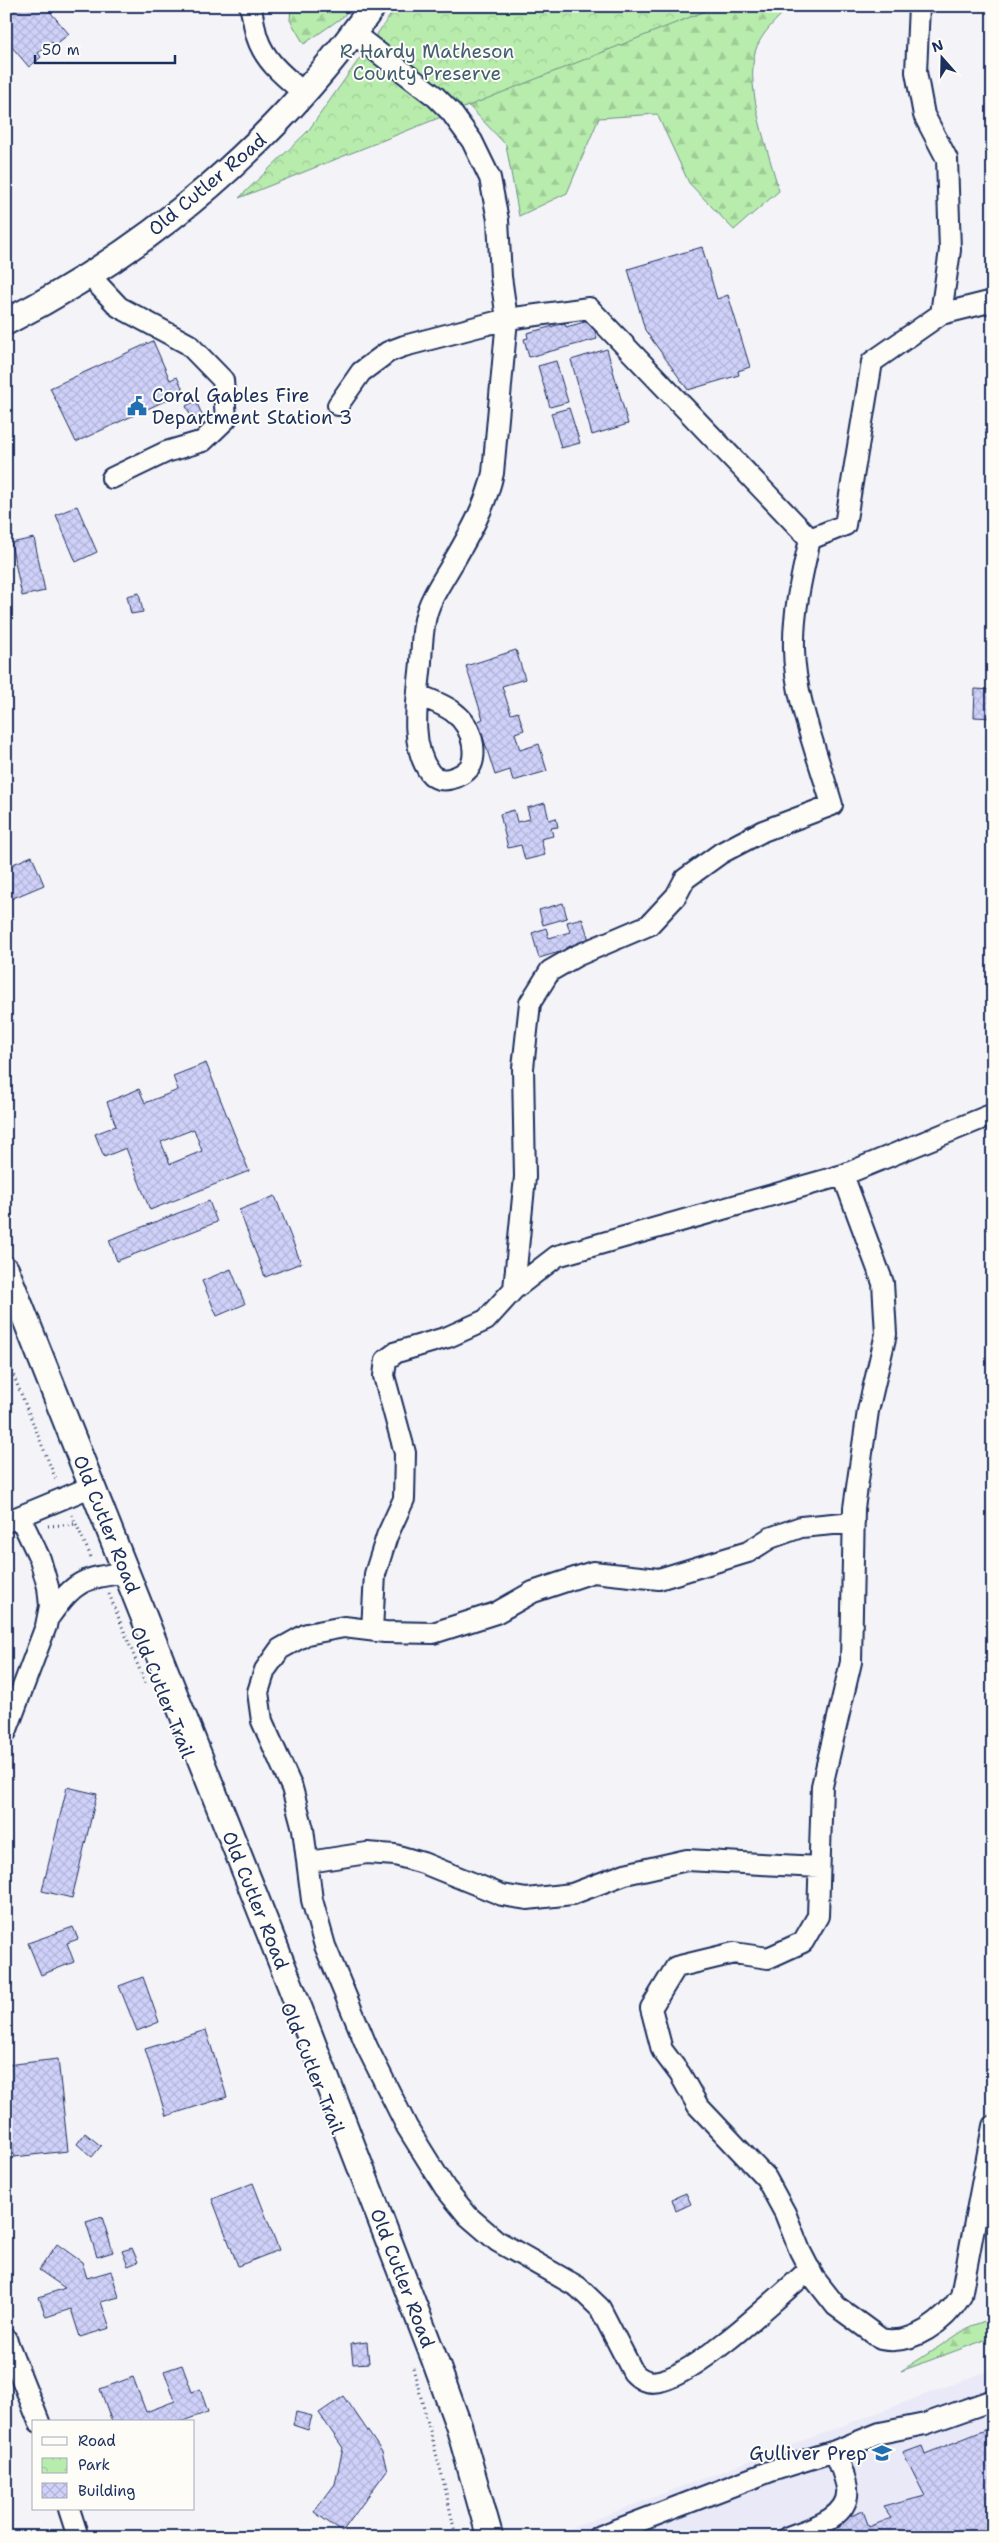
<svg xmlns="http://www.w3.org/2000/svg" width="999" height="2543" font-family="'Shantell Sans',sans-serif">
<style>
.built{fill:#e9e9f8}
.forest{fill:url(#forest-firs);stroke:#6a8e85}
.park{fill:url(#park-crowns);stroke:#6a8e85}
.building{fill:url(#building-cross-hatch);stroke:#1b2f5e;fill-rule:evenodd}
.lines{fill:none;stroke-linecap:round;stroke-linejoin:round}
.minor-casing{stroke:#1b2f5e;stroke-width:24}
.major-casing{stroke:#1b2f5e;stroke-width:29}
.path{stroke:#1b2f5e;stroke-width:3;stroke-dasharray:1 4;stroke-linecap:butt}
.minor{stroke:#fdfcf7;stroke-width:20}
.major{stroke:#fdfcf7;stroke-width:25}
.labels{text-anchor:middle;stroke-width:4;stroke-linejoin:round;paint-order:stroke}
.park-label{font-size:19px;fill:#425e72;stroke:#fdfcf7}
.street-label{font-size:19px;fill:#1b2f5e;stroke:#fdfcf7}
.poi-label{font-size:19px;fill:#1b2f5e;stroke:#fdfcf7;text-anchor:start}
</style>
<defs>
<pattern id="forest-firs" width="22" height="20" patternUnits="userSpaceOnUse" patternTransform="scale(1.25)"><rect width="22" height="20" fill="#b8ecac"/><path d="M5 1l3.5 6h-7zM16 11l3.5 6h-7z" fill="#9ecb96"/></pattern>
<pattern id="park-crowns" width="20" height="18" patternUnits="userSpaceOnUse" patternTransform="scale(1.25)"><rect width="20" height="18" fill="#b8ecac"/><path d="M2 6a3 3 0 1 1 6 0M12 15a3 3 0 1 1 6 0" fill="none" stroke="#9ecb96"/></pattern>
<pattern id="building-cross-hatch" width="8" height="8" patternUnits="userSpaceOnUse" patternTransform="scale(1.25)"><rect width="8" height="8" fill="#d0d1f9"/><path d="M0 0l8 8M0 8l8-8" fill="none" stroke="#b2b4d8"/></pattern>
</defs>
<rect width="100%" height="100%" fill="#f4f3f7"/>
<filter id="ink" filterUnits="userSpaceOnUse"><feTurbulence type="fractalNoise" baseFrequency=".02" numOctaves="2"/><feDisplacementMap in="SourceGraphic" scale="10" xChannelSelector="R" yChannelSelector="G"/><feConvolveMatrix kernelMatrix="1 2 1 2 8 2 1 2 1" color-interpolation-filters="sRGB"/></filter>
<g filter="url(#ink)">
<path class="built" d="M 993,2369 L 993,2537 L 548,2537 Z"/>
<path class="forest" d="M 291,6 L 350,6 L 344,16 L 304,44 L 290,20 Z
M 416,6 L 790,6 C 777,19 760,34 755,52 C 745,90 769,153 779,191 L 734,230 L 689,183 L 657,114 L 599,118 L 567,193 L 519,216 L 506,145 L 410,44 Z
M 993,2318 L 993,2337 L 901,2371 L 971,2326 Z"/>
<path class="park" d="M 397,6 L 718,6 L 239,198 L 308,131 Z"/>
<path class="building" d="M 6,6 L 13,12 L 20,6 L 45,6 L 69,34 L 55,45 L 52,42 L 38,53 L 41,57 L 29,67 L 6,40 Z
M 702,247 L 717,299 L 728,295 L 750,367 L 738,371 L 739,375 L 688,390 L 645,330 L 628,269 Z
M 592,320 L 597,339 L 529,357 L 524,339 L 528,338 L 527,333 L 565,323 L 566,327 Z
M 153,341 L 170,380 L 177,377 L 184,392 L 76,442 L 50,388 Z
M 607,349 L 628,424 L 592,435 L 571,360 Z
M 556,361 L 568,402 L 550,407 L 538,366 Z
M 196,401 L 204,419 L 194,423 L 186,406 Z
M 569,408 L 580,443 L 561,448 L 551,413 Z
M 77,506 L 97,552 L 76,562 L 56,515 Z
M 34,538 L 45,591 L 22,596 L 11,543 Z
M 139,593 L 143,612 L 131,614 L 127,596 Z
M 516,650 L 525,679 L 502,686 L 511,714 L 518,712 L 524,730 L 515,733 L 520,750 L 539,744 L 547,771 L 513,781 L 510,770 L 495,775 L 478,721 L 483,719 L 466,666 Z
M 975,689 L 993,690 L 993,718 L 974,717 Z
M 545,803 L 549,820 L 556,818 L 558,827 L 551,828 L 553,836 L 541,839 L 545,855 L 525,860 L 521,845 L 508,848 L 500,814 L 514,810 L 517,822 L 530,819 L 527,808 Z
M 32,856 L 44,885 L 6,901 L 6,867 Z
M 563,903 L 567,918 L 543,925 L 539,910 Z
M 582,918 L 590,943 L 539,958 L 532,933 L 546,928 L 549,938 L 570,932 L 567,922 Z
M 206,1063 L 249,1171 L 150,1210 L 126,1148 L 104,1157 L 95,1134 L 116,1126 L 107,1102 L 139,1089 L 145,1103 L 178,1090 L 173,1076 ZM 194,1129 L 202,1151 L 170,1164 L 161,1142 Z
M 275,1196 L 301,1263 L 265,1277 L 239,1210 Z
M 209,1201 L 217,1222 L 117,1261 L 109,1240 Z
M 231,1269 L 245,1304 L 217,1316 L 202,1281 Z
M 67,1787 L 97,1794 L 72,1898 L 42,1891 Z
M 73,1927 L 78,1939 L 67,1943 L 74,1962 L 41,1975 L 28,1943 Z
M 143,1977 L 159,2022 L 137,2031 L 119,1986 Z
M 206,2030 L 227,2097 L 166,2116 L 145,2049 Z
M 58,2059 L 68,2151 L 14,2157 L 6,2065 Z
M 85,2133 L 101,2146 L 92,2157 L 77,2144 Z
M 253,2183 L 279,2250 L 238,2266 L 212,2199 Z
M 686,2193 L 691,2204 L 676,2211 L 672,2199 Z
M 102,2217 L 113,2252 L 97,2257 L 86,2222 Z
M 57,2244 L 82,2262 L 87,2278 L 111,2271 L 119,2297 L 101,2302 L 110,2328 L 80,2337 L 71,2309 L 46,2317 L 39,2297 L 65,2288 L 39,2270 Z
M 132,2248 L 138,2262 L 128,2266 L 122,2251 Z
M 367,2342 L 369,2363 L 353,2364 L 351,2344 Z
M 182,2365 L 192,2392 L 200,2389 L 208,2412 L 180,2422 L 112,2422 L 100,2389 L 133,2377 L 146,2412 L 175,2401 L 164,2371 Z
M 344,2396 L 382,2452 L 387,2470 L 342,2532 L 314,2512 L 335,2484 L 343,2448 L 319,2413 Z
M 296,2412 L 312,2416 L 308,2430 L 293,2425 Z
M 993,2427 L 993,2537 L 798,2537 L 863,2511 L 869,2527 L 891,2518 L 883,2507 L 925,2496 L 903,2453 L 922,2446 L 925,2454 Z"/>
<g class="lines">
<defs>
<path id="minor" d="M 250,6 C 253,16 254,27 257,37 C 265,62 285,77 304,93
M 354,34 L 436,97 L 451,112 L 472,141 L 490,178 L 498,220 L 501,277 L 507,319 L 493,473 C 486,506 468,537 451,566 C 443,580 433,594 428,609 C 422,626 422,645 421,662 C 418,697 408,743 430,773 C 440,786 462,777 470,767 C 474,761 474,753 473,745 C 468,714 445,705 418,695
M 89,275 L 119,307 L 188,344 L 223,380 L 226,419 L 203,441 L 166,452 L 112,478
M 941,314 L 993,301
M 338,405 L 361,372 L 388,352 L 404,346 L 507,319 L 589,308 L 810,539
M 810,539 L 845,525 L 872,362 L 941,314 L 950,250 L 947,159 L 924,115 L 916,72 L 919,6
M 843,1175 L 883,1283 L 886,1334 L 868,1411 L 854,1508 L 851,1662 L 822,1786 L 818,1916 L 803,1942 L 768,1958 L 734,1953 L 676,1967 L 651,2008 L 662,2050 L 680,2074 L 698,2106 L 766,2178 L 785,2213 L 800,2251 L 814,2278 L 836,2306 L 881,2339 C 913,2346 945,2321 961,2296 L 993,2126
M 514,1289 L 525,1177 L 523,1068 L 530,1003 L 550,971 L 576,956 L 649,925 L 676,896 L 685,879 L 721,853 L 763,831 L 832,805 C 819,759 794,696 794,649 C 793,612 802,575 810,539
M 6,1522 L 93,1486
M 49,1617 C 76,1580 81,1579 127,1572
M 372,1630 L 375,1574 L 387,1536 L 404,1499 L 405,1453 L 384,1376 L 386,1360 L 397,1352 L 448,1337 L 486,1320 L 514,1289 L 557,1256 L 843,1175 L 993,1114
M 6,1732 L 46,1626 L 50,1606 L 48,1587 L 40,1559 L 20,1517
M 309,1862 L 367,1853 L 395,1855 L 423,1863 L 502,1895 L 527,1899 L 572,1894 L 625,1874 L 687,1860 L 819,1867
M 810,2269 C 778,2297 700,2371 663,2380 C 651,2384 641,2381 633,2372 L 600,2308 L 578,2287 L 497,2241 L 468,2216 L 445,2188 L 407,2127 L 367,2047 L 325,1946 L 312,1900 L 303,1829 L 292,1788 L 262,1721 L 258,1692 L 265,1670 L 280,1649 L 307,1634 L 344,1627 L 385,1632 L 433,1633 L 496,1613 L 533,1592 L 593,1572 L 659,1579 L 748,1552 L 770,1538 L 801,1527 L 854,1522
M 6,2339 L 39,2422
M 69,2509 L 78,2537
M 598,2537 L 771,2471 L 835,2451 L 880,2433 L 925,2424 L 993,2400
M 788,2537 C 809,2529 851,2518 847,2488 C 845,2476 839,2463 835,2451"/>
<path id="major" d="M 6,322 C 153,248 278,140 373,6
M 6,1270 L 291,1987 L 434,2358 L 459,2427 L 490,2537"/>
</defs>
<use href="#minor" class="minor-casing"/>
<use href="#major" class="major-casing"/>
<path class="path" d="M 6,1357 L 57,1482
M 72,1515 L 92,1559
M 48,1526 L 76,1524
M 109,1594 L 145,1683
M 413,2368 L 443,2479 L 456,2537"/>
<use href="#minor" class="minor"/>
<use href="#major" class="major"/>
</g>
</g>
<defs>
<symbol id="civic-bare" viewBox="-9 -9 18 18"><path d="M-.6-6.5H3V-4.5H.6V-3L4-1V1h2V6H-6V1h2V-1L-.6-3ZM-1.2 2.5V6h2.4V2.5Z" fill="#1f6fb2" stroke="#fdfcf7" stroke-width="2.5" paint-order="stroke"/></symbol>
<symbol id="school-bare" viewBox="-9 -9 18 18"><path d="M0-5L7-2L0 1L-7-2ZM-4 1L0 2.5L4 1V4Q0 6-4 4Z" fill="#1f6fb2" stroke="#fdfcf7" stroke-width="2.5" paint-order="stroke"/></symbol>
</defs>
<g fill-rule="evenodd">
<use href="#civic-bare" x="123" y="392" width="28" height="28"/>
<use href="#school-bare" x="868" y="2439" width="28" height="28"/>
</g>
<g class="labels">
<g class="park-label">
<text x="427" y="58">R Hardy Matheson<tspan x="427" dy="22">County Preserve</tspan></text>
</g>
<g class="street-label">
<text transform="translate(207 184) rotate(-40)" y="7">Old Cutler Road</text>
<text transform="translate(107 1524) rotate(68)" y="7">Old Cutler Road</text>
<text transform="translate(163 1692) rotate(68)" y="7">Old Cutler Trail</text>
<text transform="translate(256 1900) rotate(68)" y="7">Old Cutler Road</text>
<text transform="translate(313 2068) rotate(68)" y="7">Old Cutler Trail</text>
<text transform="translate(403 2278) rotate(69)" y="7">Old Cutler Road</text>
</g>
<g class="poi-label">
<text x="152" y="402">Coral Gables Fire<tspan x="152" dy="22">Department Station 3</tspan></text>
<text x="867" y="2460" text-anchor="end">Gulliver Prep</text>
</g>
</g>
<rect width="999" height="2543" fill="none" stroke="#fdfcf7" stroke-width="25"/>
<rect x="12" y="12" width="974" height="2518" fill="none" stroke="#1b2f5e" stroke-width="2" filter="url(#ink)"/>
<rect x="32" y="2420" width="162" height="90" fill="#fdfcf7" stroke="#a3aaba"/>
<rect x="42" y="2437" width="25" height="8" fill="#fdfcf7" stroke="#a3aaba"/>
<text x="78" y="2446" font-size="15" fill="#1b2f5e">Road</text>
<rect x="42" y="2458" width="25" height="15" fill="url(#park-crowns)" stroke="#a3aaba"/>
<text x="78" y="2470" font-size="15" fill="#1b2f5e">Park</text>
<rect x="42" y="2483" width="25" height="15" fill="url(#building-cross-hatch)" stroke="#a3aaba"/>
<text x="78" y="2496" font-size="15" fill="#1b2f5e">Building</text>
<g transform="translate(942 58) rotate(340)" stroke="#fdfcf7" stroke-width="4" paint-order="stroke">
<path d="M0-4L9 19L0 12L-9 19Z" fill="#1b2f5e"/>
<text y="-8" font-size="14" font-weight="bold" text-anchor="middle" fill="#1b2f5e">N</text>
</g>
<path d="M35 55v8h140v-8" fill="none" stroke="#1b2f5e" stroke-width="2.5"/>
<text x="42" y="55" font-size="15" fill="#1b2f5e" stroke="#fdfcf7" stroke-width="4" paint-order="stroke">50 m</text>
</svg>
